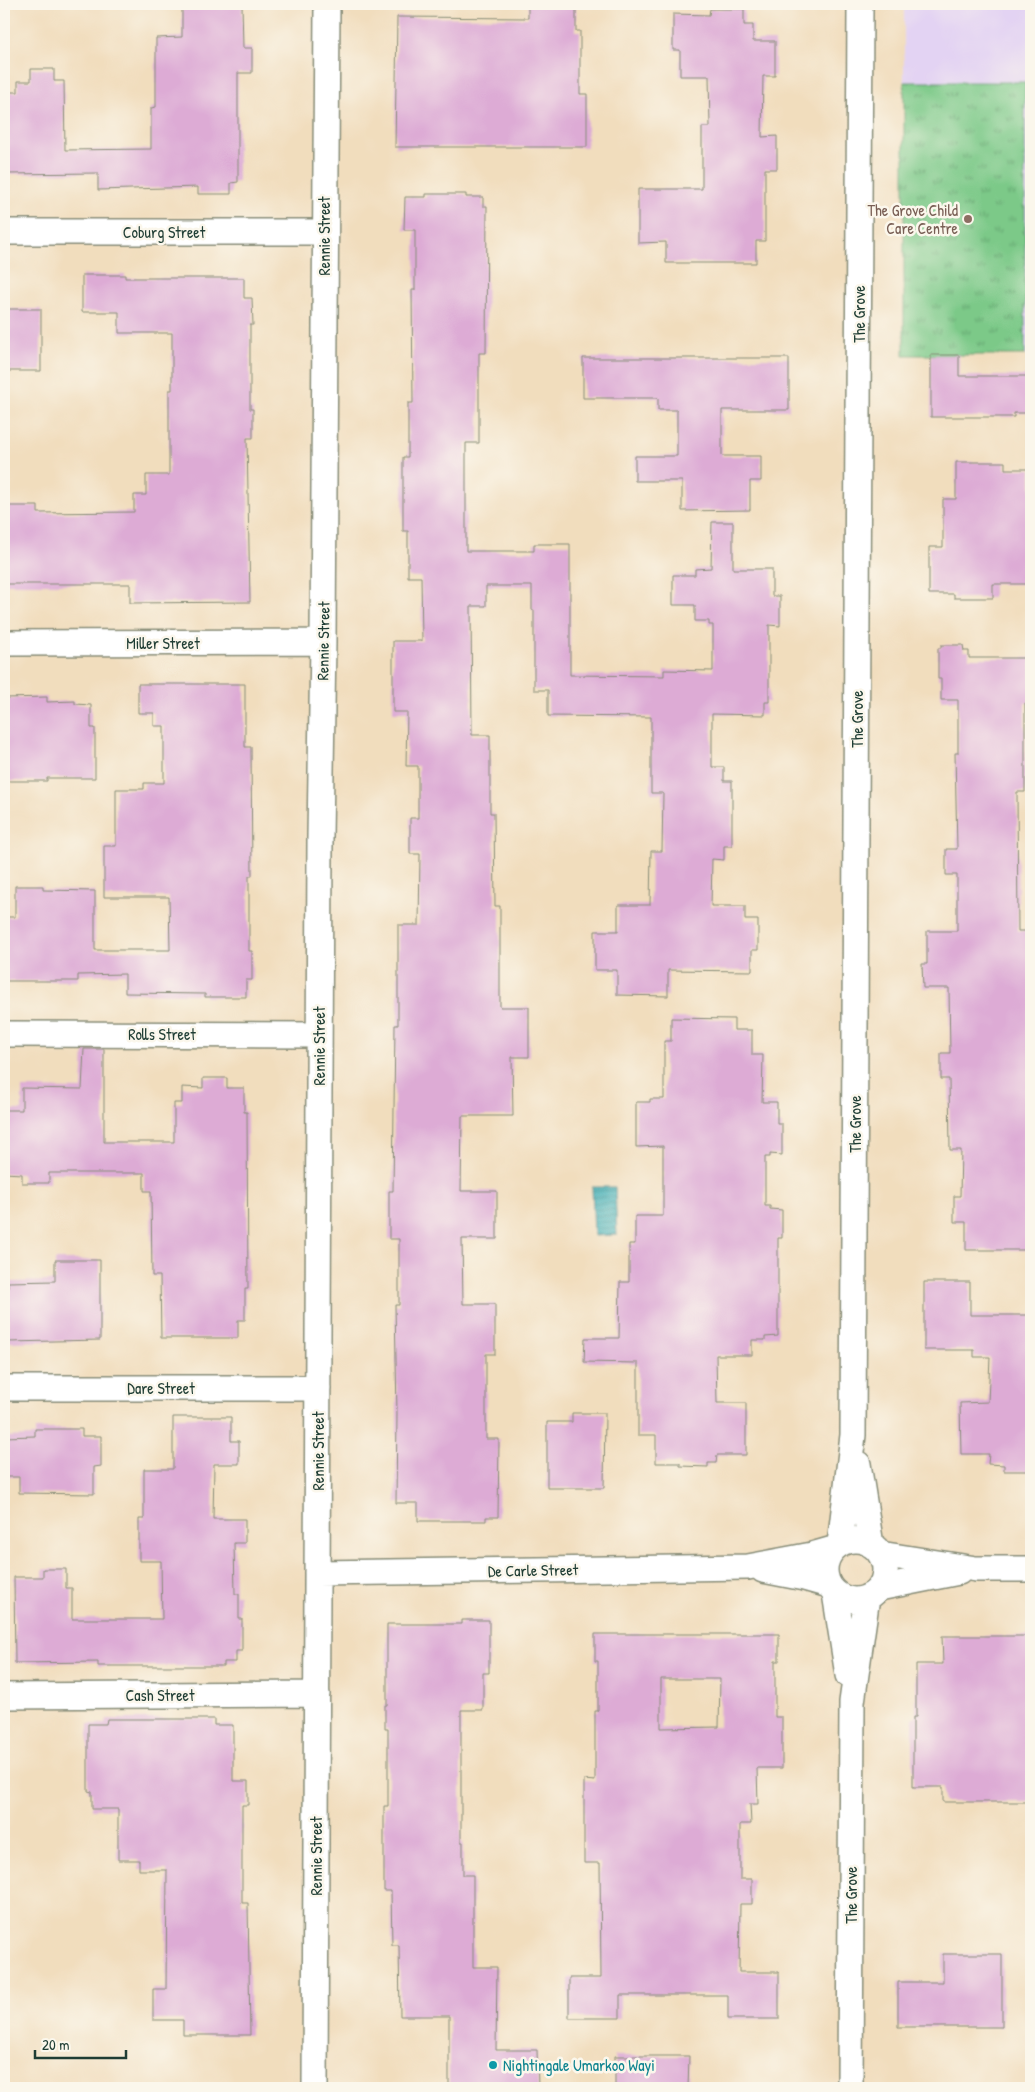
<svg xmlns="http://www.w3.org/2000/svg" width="1035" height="2092" font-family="'Patrick Hand',sans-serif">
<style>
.built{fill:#e3d3f3}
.grass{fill:url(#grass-tufts);stroke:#4e835e}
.water{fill:url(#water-rules);stroke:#2c7474}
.building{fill:#ddabd5;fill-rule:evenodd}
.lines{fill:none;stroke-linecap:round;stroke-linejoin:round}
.street-casing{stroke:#888d78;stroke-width:28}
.street{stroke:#fff;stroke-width:25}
.education-dot{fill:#8d6e63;stroke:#fbf7ec;stroke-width:2}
.culture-dot{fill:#0f9aa8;stroke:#fbf7ec;stroke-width:2}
.labels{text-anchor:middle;stroke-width:5;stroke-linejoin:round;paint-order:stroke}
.education-label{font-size:16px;fill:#785e54;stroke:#fbf7ec;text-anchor:end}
.street-label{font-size:16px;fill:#1f3d34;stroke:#fbf7ec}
.culture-label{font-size:16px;fill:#0d838f;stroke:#fbf7ec;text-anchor:start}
</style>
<defs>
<pattern id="grass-tufts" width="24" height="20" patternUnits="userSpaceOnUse" patternTransform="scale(1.25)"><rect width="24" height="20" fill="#7cc988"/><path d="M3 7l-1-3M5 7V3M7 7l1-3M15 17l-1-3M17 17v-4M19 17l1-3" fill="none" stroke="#65a470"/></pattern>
<pattern id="water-rules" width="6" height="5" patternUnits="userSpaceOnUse" patternTransform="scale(1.25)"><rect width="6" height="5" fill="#3aacb4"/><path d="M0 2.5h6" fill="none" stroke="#308d93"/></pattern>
</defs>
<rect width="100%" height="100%" fill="#fbf7ec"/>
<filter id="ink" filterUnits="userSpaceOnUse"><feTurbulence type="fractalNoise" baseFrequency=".02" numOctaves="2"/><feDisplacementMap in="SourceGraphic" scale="10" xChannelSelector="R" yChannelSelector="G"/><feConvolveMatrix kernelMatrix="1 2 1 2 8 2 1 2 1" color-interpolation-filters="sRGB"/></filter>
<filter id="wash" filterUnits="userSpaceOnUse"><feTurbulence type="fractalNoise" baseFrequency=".0096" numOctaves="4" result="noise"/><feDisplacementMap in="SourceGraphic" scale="20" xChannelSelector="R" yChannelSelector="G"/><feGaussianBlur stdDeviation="1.12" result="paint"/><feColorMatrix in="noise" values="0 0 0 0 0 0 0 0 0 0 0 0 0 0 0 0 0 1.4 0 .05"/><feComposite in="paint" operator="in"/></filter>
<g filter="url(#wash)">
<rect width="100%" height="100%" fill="#f1ddbd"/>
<path class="built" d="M 904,4 L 1031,4 L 1031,355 L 904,355 Z"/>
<path class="grass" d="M 904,82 L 1025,82 L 1025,355 L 904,355 Z"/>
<path class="water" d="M 592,1187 L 615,1187 L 617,1235 L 594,1236 Z"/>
<g id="blocks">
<path class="building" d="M 182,4 L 242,4 L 243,48 L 252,48 L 252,73 L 238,73 L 238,182 L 231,183 L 231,194 L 198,194 L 198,187 L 98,190 L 98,173 L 4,174 L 4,92 L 18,92 L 18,81 L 31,81 L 31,69 L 54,69 L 54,81 L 64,81 L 65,150 L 151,149 L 151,108 L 156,107 L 156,38 L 182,37 Z
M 528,4 L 576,4 L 576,31 L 580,31 L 580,94 L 587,94 L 587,147 L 395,147 L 397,17 L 528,18 Z
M 710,9 L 744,9 L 744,25 L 753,25 L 753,41 L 775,41 L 775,76 L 763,76 L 762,137 L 777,136 L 777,169 L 765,169 L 765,241 L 756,241 L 756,263 L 666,263 L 666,242 L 638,243 L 638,189 L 702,189 L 702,127 L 710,127 L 709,76 L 680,76 L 680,50 L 673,50 L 673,14 L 709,15 Z
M 426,194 L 466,194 L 466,197 L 483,197 L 483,206 L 487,206 L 486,353 L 479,353 L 479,443 L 466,443 L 466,551 L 534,551 L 534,544 L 570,544 L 570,675 L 664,676 L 664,670 L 713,671 L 713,625 L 709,625 L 709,621 L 695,621 L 695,605 L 673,605 L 673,575 L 695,575 L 695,569 L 711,568 L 712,522 L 733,522 L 733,569 L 772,569 L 772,596 L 780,596 L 780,626 L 769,625 L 769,702 L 765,702 L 765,715 L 712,714 L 712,767 L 724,767 L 724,781 L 732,781 L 732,846 L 724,846 L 724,860 L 712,859 L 711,906 L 745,906 L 745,920 L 758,920 L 758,950 L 752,950 L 752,971 L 668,970 L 668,996 L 617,995 L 617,970 L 595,970 L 595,931 L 618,931 L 618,905 L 650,905 L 651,851 L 662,851 L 663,793 L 651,793 L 651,717 L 548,716 L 548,690 L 534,690 L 534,610 L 532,610 L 532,586 L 486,586 L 486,606 L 471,606 L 472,735 L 490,735 L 490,813 L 494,813 L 495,906 L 500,906 L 500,1007 L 529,1007 L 529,1057 L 512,1057 L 513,1116 L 462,1116 L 461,1191 L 497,1191 L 497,1239 L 462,1239 L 463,1304 L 495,1304 L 495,1354 L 486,1354 L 486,1439 L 499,1439 L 498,1517 L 486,1517 L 486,1521 L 418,1521 L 418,1503 L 396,1503 L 397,1414 L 395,1305 L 399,1305 L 399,1239 L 389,1239 L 389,1191 L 393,1191 L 395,1025 L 398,1025 L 398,925 L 419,925 L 420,854 L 410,854 L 410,818 L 418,818 L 418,766 L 406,766 L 407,712 L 393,712 L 393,641 L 422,641 L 421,577 L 408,577 L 408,531 L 403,531 L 403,457 L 408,457 L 408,403 L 413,403 L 412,290 L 415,290 L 415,230 L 404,230 L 405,197 L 426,197 Z
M 82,275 L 125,275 L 125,278 L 244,278 L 244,298 L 252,298 L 253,325 L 250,325 L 250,409 L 253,409 L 253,438 L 247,438 L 250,602 L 130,603 L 130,584 L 4,584 L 4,506 L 38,506 L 38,513 L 134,512 L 134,495 L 146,495 L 146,475 L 169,475 L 169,390 L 172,390 L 172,333 L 119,333 L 119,312 L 82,312 Z
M 4,309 L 41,309 L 41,371 L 8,371 L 8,365 L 4,365 Z
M 931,355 L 959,355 L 959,376 L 1031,376 L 1031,413 L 1014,413 L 1014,417 L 931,417 Z
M 583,358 L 789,358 L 789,410 L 722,410 L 722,456 L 761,456 L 761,481 L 750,481 L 750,510 L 682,511 L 682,481 L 635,481 L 635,456 L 677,456 L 677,410 L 658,410 L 658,398 L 583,398 Z
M 956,462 L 1005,462 L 1005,469 L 1031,469 L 1031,584 L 993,584 L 993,598 L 954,598 L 954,594 L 929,594 L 929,547 L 943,547 L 943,499 L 956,499 Z
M 941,645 L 963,645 L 964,651 L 969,651 L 969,658 L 1031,658 L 1031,703 L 1025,703 L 1025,792 L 1017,792 L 1018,931 L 1031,931 L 1031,1250 L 966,1250 L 966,1222 L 954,1222 L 954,1196 L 960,1196 L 961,1150 L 950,1150 L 949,1079 L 941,1079 L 941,1053 L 950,1053 L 949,988 L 923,988 L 922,964 L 927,964 L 927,931 L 957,931 L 957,875 L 946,875 L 946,849 L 957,849 L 955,753 L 958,753 L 958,700 L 941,700 L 941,679 L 938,679 L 938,648 L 941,648 Z
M 138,684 L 245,684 L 245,747 L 251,747 L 252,876 L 249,876 L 249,951 L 252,951 L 252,980 L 246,980 L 246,997 L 205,997 L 205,994 L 125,993 L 125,974 L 78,975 L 78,981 L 4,981 L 4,917 L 15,917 L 15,886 L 43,886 L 43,890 L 95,891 L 95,950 L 170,950 L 169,897 L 104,897 L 104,846 L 116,846 L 116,789 L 144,789 L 144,783 L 164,783 L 164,726 L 154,726 L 154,713 L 138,713 Z
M 47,697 L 47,702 L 75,701 L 75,704 L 91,705 L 91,728 L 95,728 L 95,778 L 47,778 L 47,781 L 4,781 L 4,698 Z
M 671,1018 L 734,1019 L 734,1030 L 752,1030 L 752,1055 L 763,1055 L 762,1102 L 777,1102 L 777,1124 L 782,1124 L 782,1155 L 770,1154 L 770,1157 L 765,1157 L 765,1206 L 770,1206 L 770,1209 L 782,1210 L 782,1238 L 778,1238 L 778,1336 L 765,1337 L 765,1340 L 752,1340 L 752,1355 L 716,1355 L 717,1403 L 746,1403 L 746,1455 L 717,1455 L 716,1463 L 708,1463 L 708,1467 L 680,1466 L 680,1463 L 656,1463 L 656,1435 L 638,1435 L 638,1363 L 584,1362 L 585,1338 L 619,1338 L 620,1282 L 629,1282 L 629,1244 L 635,1244 L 635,1216 L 663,1216 L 663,1146 L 636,1147 L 636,1102 L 650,1102 L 650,1099 L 664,1099 L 664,1041 L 671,1041 Z
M 84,1049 L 104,1049 L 104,1142 L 174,1142 L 174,1103 L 182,1103 L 182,1087 L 203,1088 L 203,1078 L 227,1078 L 227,1088 L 244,1088 L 244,1112 L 247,1112 L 248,1289 L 245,1289 L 245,1320 L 238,1320 L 238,1338 L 161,1338 L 160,1276 L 152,1276 L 151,1191 L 144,1191 L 144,1173 L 49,1173 L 49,1183 L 22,1183 L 22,1174 L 4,1173 L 4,1110 L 22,1110 L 22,1088 L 82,1089 Z
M 55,1260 L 100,1260 L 100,1340 L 8,1342 L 8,1282 L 55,1281 Z
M 924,1282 L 970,1282 L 970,1315 L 1031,1315 L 1031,1471 L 1004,1471 L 1004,1465 L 988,1464 L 989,1454 L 961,1454 L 960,1403 L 988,1402 L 990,1357 L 974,1357 L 974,1350 L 924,1350 Z
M 572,1413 L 605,1413 L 604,1488 L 547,1488 L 547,1422 L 572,1422 Z
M 173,1417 L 231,1417 L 231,1441 L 239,1441 L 239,1464 L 214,1464 L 213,1519 L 245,1519 L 245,1543 L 234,1543 L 235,1594 L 239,1594 L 239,1619 L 242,1619 L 242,1651 L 236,1651 L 236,1662 L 224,1662 L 224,1666 L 98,1666 L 98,1662 L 15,1663 L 14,1577 L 43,1577 L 43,1569 L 66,1569 L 66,1588 L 72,1588 L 72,1619 L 162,1619 L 161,1561 L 139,1561 L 139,1519 L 144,1519 L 144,1469 L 173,1469 Z
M 35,1429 L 82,1429 L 82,1436 L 101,1436 L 101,1466 L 94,1467 L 94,1494 L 19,1493 L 19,1477 L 4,1477 L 4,1437 L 35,1436 Z
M 462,1620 L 489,1620 L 489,1673 L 483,1673 L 483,1710 L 461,1710 L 461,1842 L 463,1842 L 463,1875 L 473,1875 L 473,1967 L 497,1967 L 496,2050 L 537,2050 L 538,2088 L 449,2088 L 449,2016 L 400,2016 L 399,1945 L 392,1945 L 391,1891 L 384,1891 L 384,1806 L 388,1806 L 388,1729 L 385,1729 L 385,1705 L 387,1705 L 387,1624 L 462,1624 Z
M 595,1634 L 779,1634 L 779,1661 L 775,1661 L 775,1717 L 782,1717 L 782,1768 L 757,1768 L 758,1804 L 750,1804 L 751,1824 L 740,1824 L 740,1879 L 752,1879 L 752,1904 L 740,1904 L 739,1972 L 779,1972 L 779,2019 L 728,2019 L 728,1995 L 620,1995 L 620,2018 L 569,2018 L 569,1978 L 601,1978 L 600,1863 L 584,1863 L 584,1780 L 595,1781 L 595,1711 L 598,1711 L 598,1661 L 595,1661 ZM 661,1679 L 720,1679 L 719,1727 L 661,1728 Z
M 942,1636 L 1031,1636 L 1031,1802 L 943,1802 L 943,1787 L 913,1787 L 913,1717 L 916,1717 L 916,1664 L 943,1664 Z
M 107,1719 L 214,1719 L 214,1725 L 233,1725 L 233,1781 L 248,1781 L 248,1805 L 242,1805 L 242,1903 L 248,1903 L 250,2035 L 183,2035 L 183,2020 L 153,2020 L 153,1989 L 166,1989 L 167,1870 L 139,1870 L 139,1860 L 118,1860 L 118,1809 L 92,1809 L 92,1792 L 88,1791 L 88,1724 L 106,1724 Z
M 943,1954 L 1002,1954 L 1002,2027 L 898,2027 L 898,1982 L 943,1982 Z
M 615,2056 L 689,2056 L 688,2088 L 615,2088 Z"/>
</g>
</g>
<g filter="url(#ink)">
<use href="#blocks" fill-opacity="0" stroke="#888d78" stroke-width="1"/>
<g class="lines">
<defs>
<path id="street" d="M 4,232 L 324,232
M 4,643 L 323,642
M 4,1034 L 319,1035
M 4,1388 L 318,1388
M 858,1464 L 871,1545
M825 1570a30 30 0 1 1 60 0a30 30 0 1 1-60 0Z
M 840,1544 L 853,1435 L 860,4
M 880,1554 L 976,1569 L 1031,1569
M 763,1570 L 804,1578 L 829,1585
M 317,1573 L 748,1567 L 812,1555 L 833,1549
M 879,1588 L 959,1572
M 835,1593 L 848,1675
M 4,1696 L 317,1694
M 315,2088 L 320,837 L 323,642 L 327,4
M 850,2088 L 852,1702 L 867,1597"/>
</defs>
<use href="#street" class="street-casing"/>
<use href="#street" class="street"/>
</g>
</g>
<circle class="education-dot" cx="968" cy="219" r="5"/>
<circle class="culture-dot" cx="493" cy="2065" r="5"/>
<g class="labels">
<g class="education-label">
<text x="958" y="216">The Grove Child<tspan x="958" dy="18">Care Centre</tspan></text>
</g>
<g class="street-label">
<text x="164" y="238">Coburg Street</text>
<text transform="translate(324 236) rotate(-90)" y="6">Rennie Street</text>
<text transform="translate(859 314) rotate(-90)" y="6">The Grove</text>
<text transform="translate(323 641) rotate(-89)" y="6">Rennie Street</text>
<text x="163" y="649">Miller Street</text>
<text transform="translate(857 719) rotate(-90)" y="6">The Grove</text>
<text x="162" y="1040">Rolls Street</text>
<text transform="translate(319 1046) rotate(-90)" y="6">Rennie Street</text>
<text transform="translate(855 1124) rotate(-90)" y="6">The Grove</text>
<text x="161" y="1394">Dare Street</text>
<text transform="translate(318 1451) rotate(-90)" y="6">Rennie Street</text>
<text transform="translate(533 1570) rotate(-1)" y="6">De Carle Street</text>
<text x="160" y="1701">Cash Street</text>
<text transform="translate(316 1856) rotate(-90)" y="6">Rennie Street</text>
<text transform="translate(851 1895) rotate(-90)" y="6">The Grove</text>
</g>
<g class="culture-label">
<text x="503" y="2071">Nightingale Umarkoo Wayi</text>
</g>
</g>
<rect width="1035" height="2092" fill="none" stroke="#fbf7ec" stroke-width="20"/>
<path d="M35 2050v8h91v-8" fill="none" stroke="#1f3d34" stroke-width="2.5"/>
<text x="42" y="2050" font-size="15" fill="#1f3d34" stroke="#fbf7ec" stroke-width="4" paint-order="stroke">20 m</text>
</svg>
